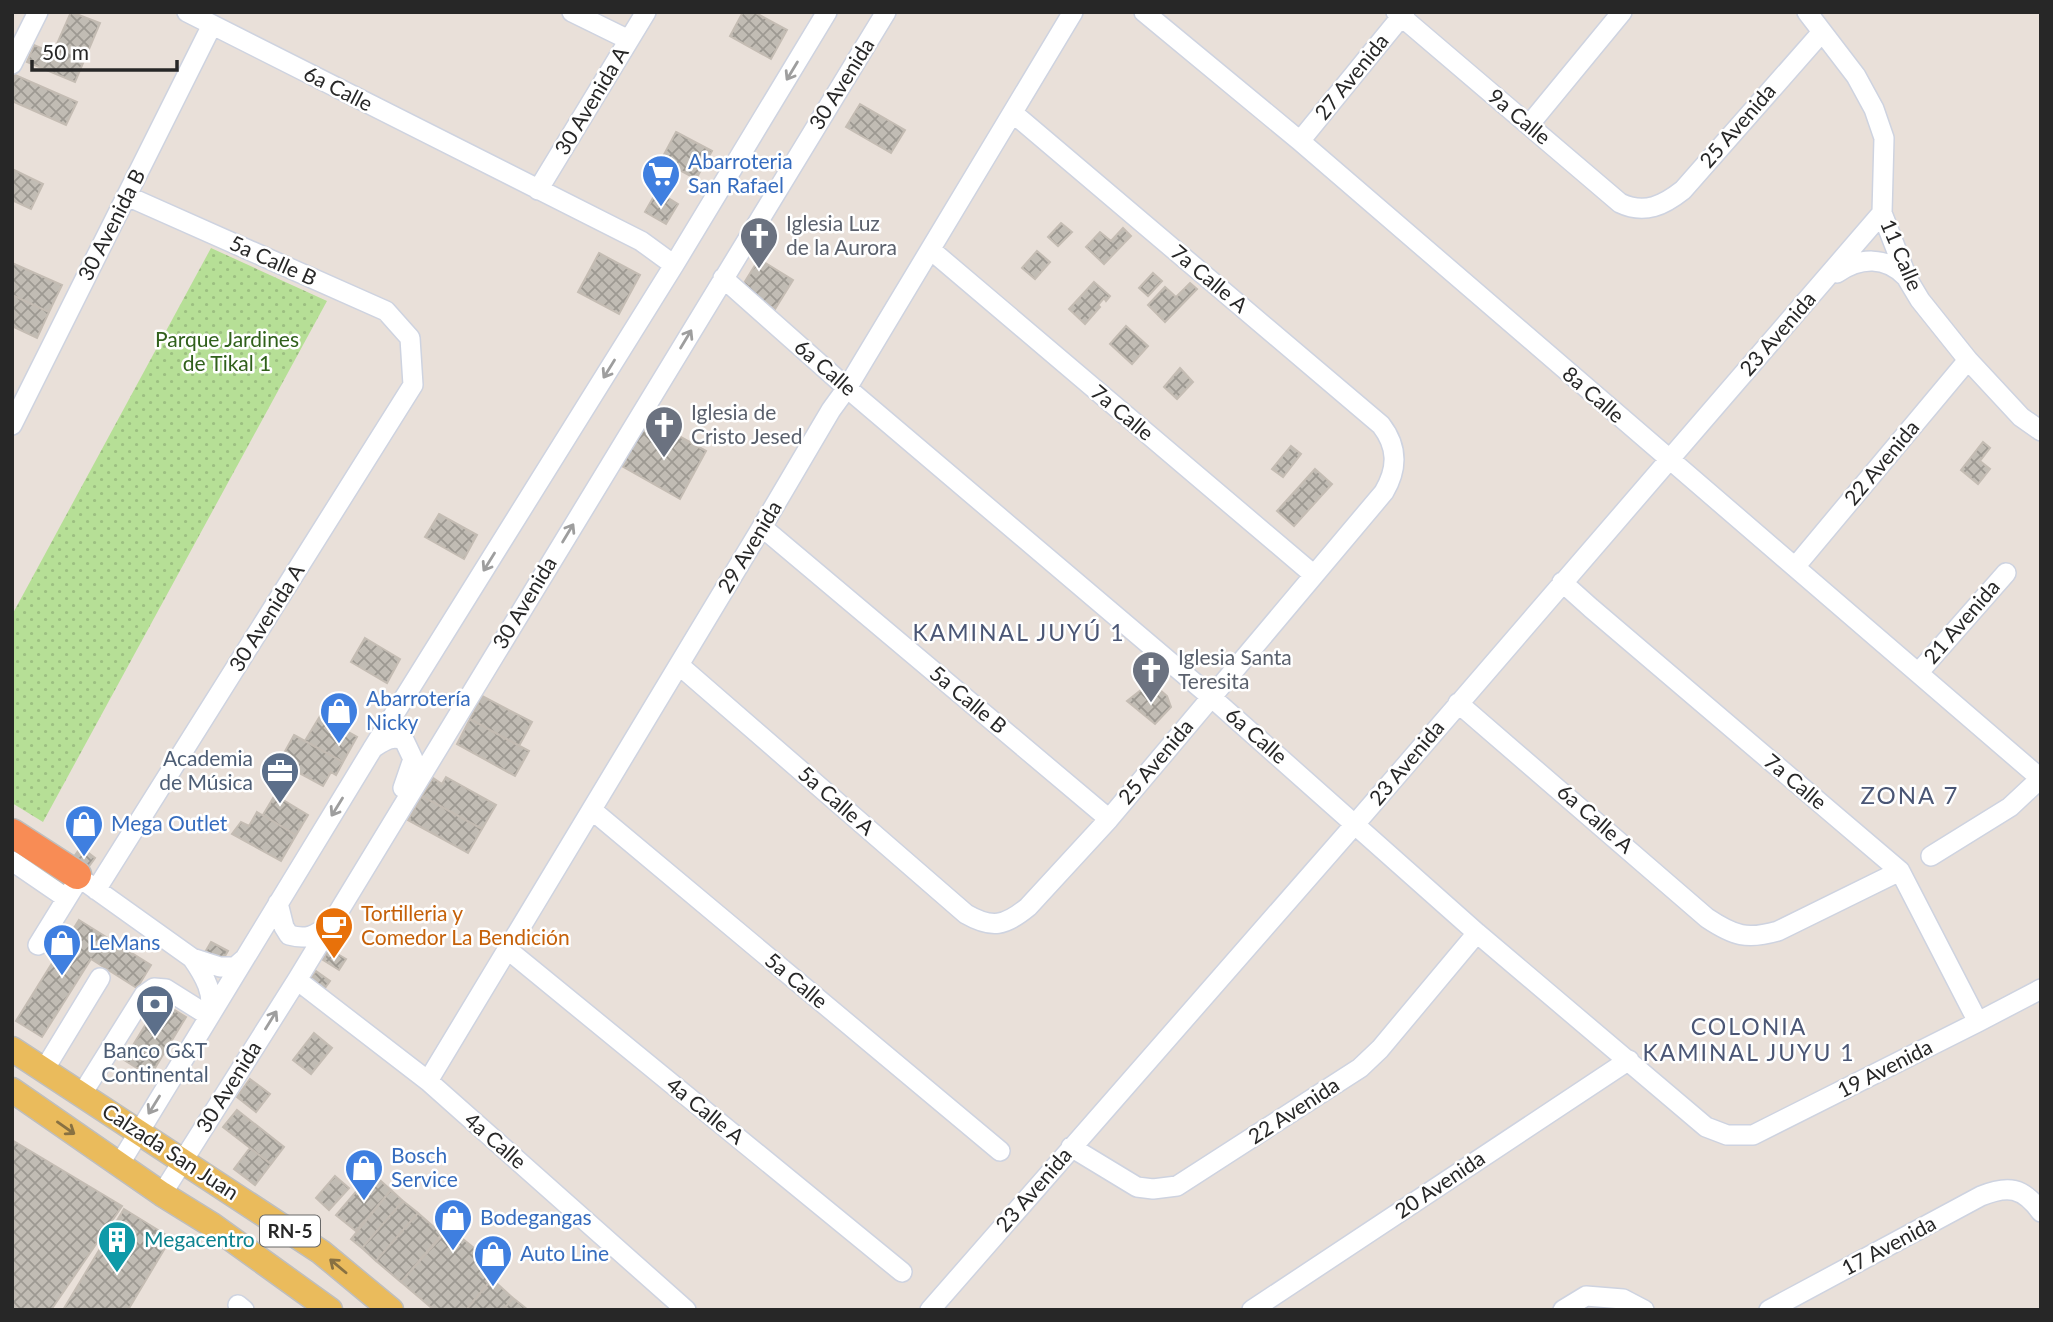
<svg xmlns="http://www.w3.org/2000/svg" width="2053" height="1322" font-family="Lato,sans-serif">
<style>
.park{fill:url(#park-dots)}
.building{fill:url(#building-cross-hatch);stroke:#c4bcb3;stroke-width:2}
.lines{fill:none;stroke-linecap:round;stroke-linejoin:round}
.minor-casing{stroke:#ced3e0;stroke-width:22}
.major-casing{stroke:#bebebe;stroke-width:27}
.highway-casing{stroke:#bebebe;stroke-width:31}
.minor{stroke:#fff;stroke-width:19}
.major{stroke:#eabb5c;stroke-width:24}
.highway{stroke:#f88c55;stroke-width:28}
.oneway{stroke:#9e9e9e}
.oneway2{stroke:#887142}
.labels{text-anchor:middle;stroke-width:5;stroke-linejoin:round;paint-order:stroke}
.shield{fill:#fff;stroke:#686868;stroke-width:2}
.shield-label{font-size:19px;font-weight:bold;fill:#272727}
.street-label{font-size:21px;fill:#272727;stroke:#fff}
.shop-label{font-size:21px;fill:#366cbe;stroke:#fff;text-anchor:start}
.worship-label{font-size:21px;fill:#5b616d;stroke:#fff;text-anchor:start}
.park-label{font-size:21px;fill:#30601b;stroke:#fff}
.service-label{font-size:21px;fill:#4e5e75;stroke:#fff;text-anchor:end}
.food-label{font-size:21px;fill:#c56008;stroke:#fff;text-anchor:start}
.culture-label{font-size:21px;fill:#0d838f;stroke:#fff;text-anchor:start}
.neighbourhood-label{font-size:23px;letter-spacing:2px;fill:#4a5675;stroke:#fff}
.quarter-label{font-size:24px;letter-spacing:2px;fill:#4a5675;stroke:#fff}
</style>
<defs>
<pattern id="park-dots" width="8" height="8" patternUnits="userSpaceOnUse" patternTransform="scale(1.75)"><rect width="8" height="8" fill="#b6df96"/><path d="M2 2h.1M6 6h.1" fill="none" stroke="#9cbf81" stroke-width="1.8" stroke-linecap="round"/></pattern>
<pattern id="building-cross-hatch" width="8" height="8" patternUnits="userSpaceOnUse" patternTransform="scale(1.75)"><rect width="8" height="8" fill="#c1bcb4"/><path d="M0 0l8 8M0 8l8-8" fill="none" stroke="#9d9992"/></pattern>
</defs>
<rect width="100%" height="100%" fill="#e9e0d9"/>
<path class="park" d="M 211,248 L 327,301 L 43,822 L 12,803 L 12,615 Z"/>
<path class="building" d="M 71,12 L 100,23 L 75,82 L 27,62 L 34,45 L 53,53 Z
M 743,12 L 754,12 L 787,30 L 771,59 L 730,36 Z
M 15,75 L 77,102 L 66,125 L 12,101 L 12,81 Z
M 860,104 L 905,130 L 891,153 L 846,127 Z
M 676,132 L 712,151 L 696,179 L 661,160 Z
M 12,169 L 43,184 L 31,209 L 12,200 Z
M 657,191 L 678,204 L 666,224 L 645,212 Z
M 1061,223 L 1072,232 L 1058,246 L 1048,237 Z
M 1123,228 L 1131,236 L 1104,264 L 1086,247 L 1100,232 L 1111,241 Z
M 1037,251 L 1050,262 L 1035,279 L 1022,268 Z
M 599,253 L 640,275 L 619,314 L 578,292 Z
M 759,259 L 793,280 L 775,309 L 741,288 Z
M 12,263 L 62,285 L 49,312 L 12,295 Z
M 1153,273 L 1162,281 L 1148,296 L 1139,288 Z
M 1094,282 L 1110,296 L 1106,301 L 1104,298 L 1098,305 L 1100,307 L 1085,324 L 1069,309 Z
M 1190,283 L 1197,289 L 1165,322 L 1148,305 L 1165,287 L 1176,297 Z
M 12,295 L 49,312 L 37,338 L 12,326 Z
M 1126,326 L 1148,346 L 1132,364 L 1110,344 Z
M 1180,368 L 1193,382 L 1177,399 L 1164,387 Z
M 648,419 L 706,451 L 680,499 L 622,466 Z
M 1983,442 L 1990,448 L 1980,461 L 1990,469 L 1978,484 L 1961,470 Z
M 1291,446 L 1301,454 L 1283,477 L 1272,469 Z
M 1315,469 L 1332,484 L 1294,526 L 1277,511 Z
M 439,514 L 477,535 L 464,559 L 425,537 Z
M 365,638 L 400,659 L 387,683 L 351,662 Z
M 1151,682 L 1167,696 L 1171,707 L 1155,724 L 1127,701 Z
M 482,696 L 532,722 L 519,746 L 470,719 Z
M 320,716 L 357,737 L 343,762 L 305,741 Z
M 470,719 L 529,751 L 515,776 L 457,744 Z
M 294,735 L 343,762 L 336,775 L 331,772 L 323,786 L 279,762 Z
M 446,777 L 496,805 L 482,829 L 422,796 L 433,778 L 442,784 Z
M 275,795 L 308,815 L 296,835 L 263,815 Z
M 422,796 L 482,829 L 468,853 L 408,820 Z
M 257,812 L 296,835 L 281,861 L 232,834 L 241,822 L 249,826 Z
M 81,847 L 95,858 L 87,869 L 73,858 Z
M 79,920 L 151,965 L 137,988 L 91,959 L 42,1037 L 16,1021 Z
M 211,942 L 228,951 L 222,961 L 204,954 Z
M 329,949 L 346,959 L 339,970 L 323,960 Z
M 316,971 L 330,981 L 322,992 L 311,978 Z
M 160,1001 L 186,1017 L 150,1076 L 124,1060 Z
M 314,1033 L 332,1048 L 311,1074 L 293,1060 Z
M 250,1079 L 270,1094 L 256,1112 L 237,1097 Z
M 237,1110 L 284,1147 L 271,1164 L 223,1127 Z
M 12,1140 L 122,1206 L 51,1310 L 12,1310 Z
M 250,1148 L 271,1164 L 255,1185 L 234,1169 Z
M 372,1173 L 391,1190 L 356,1231 L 336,1215 Z
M 335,1176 L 349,1188 L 329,1210 L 316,1198 Z
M 391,1190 L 403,1201 L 362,1248 L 351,1239 Z
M 403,1201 L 418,1213 L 376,1261 L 362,1248 Z
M 124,1209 L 171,1238 L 128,1310 L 63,1310 Z
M 418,1213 L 443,1235 L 401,1282 L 376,1261 Z
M 448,1227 L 500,1269 L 466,1310 L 434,1310 L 401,1282 Z
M 492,1279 L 513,1298 L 503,1310 L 466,1310 Z
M 513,1298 L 528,1310 L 503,1310 Z"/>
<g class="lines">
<defs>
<path id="minor" d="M 187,12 L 641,241 L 674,265
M 572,12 L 629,40
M 1144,12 L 1300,141 L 2040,778
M 1396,12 L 1620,203 C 1645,215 1664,205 1683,190 L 1822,32
M 1807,12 L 1856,76 L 1874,109 L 1884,138 L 1882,213 L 1908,280 L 1920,300 L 1968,360 L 2021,417 L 2041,431
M 12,64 L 38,12
M 1529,125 L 1622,12
M 1300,141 L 1405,12
M 538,190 L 646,12
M 931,250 L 1314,575
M 1837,273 C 1860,257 1886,256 1906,277
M 723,278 L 847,388 L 1210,696 L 1477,933 L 1706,1127 L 1727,1135 L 1753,1135 L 1978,1022 L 2041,989
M 12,425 L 212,25
M 762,527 L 1109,819
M 1795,567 L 1968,360
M 1562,582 L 1591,608 L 1900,871 L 1978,1022
M 679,665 L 966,914 C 992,929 1005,926 1028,907 L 1109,819 L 1384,492 C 1398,468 1398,447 1381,425 L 1013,113
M 1919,672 L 2006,573
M 1458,703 L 1707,918 C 1734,936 1747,940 1778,931 L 1900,871
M 373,748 C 384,741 391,735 404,740 L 413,759 L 403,788
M 592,810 L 1000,1151
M 1931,856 L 2010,807 L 2041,778
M 12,861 L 66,898
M 87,883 L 192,958 L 220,967 L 235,967 L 243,960
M 96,890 L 413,385 L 410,338 L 386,311 L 127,196
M 278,903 L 284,927 L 289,935 C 307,940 314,936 329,925
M 38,945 L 80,877
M 507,949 L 902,1272
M 297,980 L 428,1081 L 686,1310
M 44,1070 L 100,978
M 428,1081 L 762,527 L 831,410 L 847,388 L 1073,12
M 82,1094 L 144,995 L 154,988 L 166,989 L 209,1016 C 216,995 204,975 192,958
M 1071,1147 L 1137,1187 L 1153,1189 L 1177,1186 L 1360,1068 L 1380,1049 L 1477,933
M 119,1165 L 373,748 L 674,265 L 827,12
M 162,1194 L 297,980 L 886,12
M 238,1305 L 244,1310
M 930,1310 L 1356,823 L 1882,213
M 1252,1310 L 1629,1060
M 1563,1310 L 1586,1296 L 1623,1299 L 1644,1310
M 1769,1310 L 1981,1196 C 2008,1185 2023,1187 2041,1212"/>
<path id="major" d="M 12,1049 L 321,1252 L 391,1310
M 12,1090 L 162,1194 L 212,1225 L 330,1310"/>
<path id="highway" d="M 12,833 L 77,875"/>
</defs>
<use href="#minor" class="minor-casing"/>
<use href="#major" class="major-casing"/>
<use href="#highway" class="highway-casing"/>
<use href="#minor" class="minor"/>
<use href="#major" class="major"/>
<use href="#highway" class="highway"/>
</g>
<defs><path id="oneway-shaft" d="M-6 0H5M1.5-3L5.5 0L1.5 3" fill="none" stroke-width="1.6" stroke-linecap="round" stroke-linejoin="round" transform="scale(1.75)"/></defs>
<g class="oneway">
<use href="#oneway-shaft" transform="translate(792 71) rotate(121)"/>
<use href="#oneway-shaft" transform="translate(686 339) rotate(-59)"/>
<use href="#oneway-shaft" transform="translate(609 369) rotate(122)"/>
<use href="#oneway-shaft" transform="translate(568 533) rotate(-59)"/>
<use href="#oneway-shaft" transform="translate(489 562) rotate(122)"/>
<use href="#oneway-shaft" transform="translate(337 807) rotate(122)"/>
<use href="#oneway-shaft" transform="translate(271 1020) rotate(-58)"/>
<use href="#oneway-shaft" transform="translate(154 1105) rotate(122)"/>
</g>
<g class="oneway2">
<use href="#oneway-shaft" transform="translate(66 1128) rotate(35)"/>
<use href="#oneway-shaft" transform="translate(338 1266) rotate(-140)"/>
</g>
<defs>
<symbol id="supermarket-pin" viewBox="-11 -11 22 30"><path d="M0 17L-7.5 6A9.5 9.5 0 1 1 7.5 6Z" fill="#3f7fe0" stroke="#fff"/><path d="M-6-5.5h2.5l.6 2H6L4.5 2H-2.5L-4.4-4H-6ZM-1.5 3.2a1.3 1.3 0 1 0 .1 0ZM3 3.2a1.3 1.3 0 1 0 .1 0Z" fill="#fff"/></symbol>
<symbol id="church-pin" viewBox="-11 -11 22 30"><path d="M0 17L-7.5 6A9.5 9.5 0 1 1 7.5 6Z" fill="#6b7280" stroke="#fff"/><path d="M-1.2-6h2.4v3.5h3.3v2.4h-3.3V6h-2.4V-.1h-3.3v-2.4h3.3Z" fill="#fff"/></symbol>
<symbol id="shop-pin" viewBox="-11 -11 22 30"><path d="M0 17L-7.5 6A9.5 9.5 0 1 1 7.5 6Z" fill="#3f7fe0" stroke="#fff"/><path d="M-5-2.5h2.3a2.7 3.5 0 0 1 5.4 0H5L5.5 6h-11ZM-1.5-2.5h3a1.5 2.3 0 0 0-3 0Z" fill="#fff"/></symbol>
<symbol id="office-pin" viewBox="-11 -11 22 30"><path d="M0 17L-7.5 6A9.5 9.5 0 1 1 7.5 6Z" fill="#5c6f8a" stroke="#fff"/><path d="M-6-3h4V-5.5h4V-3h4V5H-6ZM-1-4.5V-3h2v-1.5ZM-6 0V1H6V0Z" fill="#fff"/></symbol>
<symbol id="cafe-pin" viewBox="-11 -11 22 30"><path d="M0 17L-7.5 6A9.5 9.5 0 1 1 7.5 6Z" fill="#e8710a" stroke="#fff"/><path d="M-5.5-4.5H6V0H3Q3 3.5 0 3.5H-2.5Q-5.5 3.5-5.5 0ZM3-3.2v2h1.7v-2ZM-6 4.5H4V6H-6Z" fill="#fff"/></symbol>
<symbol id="bank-pin" viewBox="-11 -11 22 30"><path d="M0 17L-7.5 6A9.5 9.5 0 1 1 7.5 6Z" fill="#5c6f8a" stroke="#fff"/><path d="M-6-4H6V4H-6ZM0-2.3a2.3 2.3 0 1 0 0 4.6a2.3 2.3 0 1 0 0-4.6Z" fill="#fff"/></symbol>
<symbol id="building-pin" viewBox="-11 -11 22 30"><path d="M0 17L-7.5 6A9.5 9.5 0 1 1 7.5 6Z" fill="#0f9aa8" stroke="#fff"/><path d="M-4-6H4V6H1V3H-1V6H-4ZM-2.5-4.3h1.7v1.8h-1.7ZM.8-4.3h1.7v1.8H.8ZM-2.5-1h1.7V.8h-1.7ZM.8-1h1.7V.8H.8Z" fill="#fff"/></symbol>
</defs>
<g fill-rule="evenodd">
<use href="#supermarket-pin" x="639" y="152" width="44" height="60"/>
<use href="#church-pin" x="737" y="214" width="44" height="60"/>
<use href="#church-pin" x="642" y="403" width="44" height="60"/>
<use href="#church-pin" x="1129" y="648" width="44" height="60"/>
<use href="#shop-pin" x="317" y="689" width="44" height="60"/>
<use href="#office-pin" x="258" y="749" width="44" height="60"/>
<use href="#shop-pin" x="62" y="802" width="44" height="60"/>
<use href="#cafe-pin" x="312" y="904" width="44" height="60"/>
<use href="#shop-pin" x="40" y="921" width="44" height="60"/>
<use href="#bank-pin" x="133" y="982" width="44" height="60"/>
<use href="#shop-pin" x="342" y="1146" width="44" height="60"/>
<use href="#shop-pin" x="431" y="1196" width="44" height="60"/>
<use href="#building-pin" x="95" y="1218" width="44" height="60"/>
<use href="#shop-pin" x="471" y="1232" width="44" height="60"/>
</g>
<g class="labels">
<rect class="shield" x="260" y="1215.5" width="60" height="31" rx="5"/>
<g class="shield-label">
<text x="290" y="1238">RN-5</text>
</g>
<g class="street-label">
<text transform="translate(1352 77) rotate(-51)" y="7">27 Avenida</text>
<text transform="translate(842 84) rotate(-58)" y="7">30 Avenida</text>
<text transform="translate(338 89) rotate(27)" y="7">6a Calle</text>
<text transform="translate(592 101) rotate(-59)" y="7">30 Avenida A</text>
<text transform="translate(1519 117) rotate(40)" y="7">9a Calle</text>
<text transform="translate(1738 126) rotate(-49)" y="7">25 Avenida</text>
<text transform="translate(112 225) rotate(-63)" y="7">30 Avenida B</text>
<text transform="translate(1901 255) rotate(67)" y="7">11 Calle</text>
<text transform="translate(273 261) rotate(24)" y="7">5a Calle B</text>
<text transform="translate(1209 279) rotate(40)" y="7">7a Calle A</text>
<text transform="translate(1778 334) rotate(-49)" y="7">23 Avenida</text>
<text transform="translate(825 368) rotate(41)" y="7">6a Calle</text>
<text transform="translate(1593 395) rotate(41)" y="7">8a Calle</text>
<text transform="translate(1122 413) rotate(40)" y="7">7a Calle</text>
<text transform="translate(1882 463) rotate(-50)" y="7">22 Avenida</text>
<text transform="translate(750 547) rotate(-59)" y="7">29 Avenida</text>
<text transform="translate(525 603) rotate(-59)" y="7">30 Avenida</text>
<text transform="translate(267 618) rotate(-58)" y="7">30 Avenida A</text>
<text transform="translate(1962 622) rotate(-49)" y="7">21 Avenida</text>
<text transform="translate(968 700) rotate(40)" y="7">5a Calle B</text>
<text transform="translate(1256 736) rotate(41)" y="7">6a Calle</text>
<text transform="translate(1156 762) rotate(-50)" y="7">25 Avenida</text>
<text transform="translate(1407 763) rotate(-50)" y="7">23 Avenida</text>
<text transform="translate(1795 782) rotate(40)" y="7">7a Calle</text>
<text transform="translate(836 801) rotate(41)" y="7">5a Calle A</text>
<text transform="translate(1595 819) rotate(41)" y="7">6a Calle A</text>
<text transform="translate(796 981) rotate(40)" y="7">5a Calle</text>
<text transform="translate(1885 1069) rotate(-27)" y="7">19 Avenida</text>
<text transform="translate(229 1087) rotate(-58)" y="7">30 Avenida</text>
<text transform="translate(705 1111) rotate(39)" y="7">4a Calle A</text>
<text transform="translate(1294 1111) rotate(-33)" y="7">22 Avenida</text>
<text transform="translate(495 1141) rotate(41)" y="7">4a Calle</text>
<text transform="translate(170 1152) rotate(33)" y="7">Calzada San Juan</text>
<text transform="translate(1440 1185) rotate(-34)" y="7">20 Avenida</text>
<text transform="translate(1034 1190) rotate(-49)" y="7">23 Avenida</text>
<text transform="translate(1889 1246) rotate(-28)" y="7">17 Avenida</text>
</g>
<g class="shop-label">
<text x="688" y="169">Abarroteria<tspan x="688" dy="24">San Rafael</tspan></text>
<text x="366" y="706">Abarrotería<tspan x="366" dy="24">Nicky</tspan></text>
<text x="111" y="831">Mega Outlet</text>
<text x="89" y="950">LeMans</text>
<text x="391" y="1163">Bosch<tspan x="391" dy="24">Service</tspan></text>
<text x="480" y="1225">Bodegangas</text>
<text x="520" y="1261">Auto Line</text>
</g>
<g class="worship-label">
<text x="786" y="231">Iglesia Luz<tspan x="786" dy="24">de la Aurora</tspan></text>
<text x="691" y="420">Iglesia de<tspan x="691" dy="24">Cristo Jesed</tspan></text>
<text x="1178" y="665">Iglesia Santa<tspan x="1178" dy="24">Teresita</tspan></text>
</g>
<g class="park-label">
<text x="227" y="347">Parque Jardines<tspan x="227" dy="24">de Tikal 1</tspan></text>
</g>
<g class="service-label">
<text x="253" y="766">Academia<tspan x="253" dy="24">de Música</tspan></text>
<text x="155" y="1058" text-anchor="middle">Banco G&amp;T<tspan x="155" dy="24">Continental</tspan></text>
</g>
<g class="food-label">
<text x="361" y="921">Tortilleria y<tspan x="361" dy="24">Comedor La Bendición</tspan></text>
</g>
<g class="culture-label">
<text x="144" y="1247">Megacentro</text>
</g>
<g class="neighbourhood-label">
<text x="1019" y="641">KAMINAL JUYÚ 1</text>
<text x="1749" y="1035">COLONIA<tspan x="1749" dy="26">KAMINAL JUYU 1</tspan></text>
</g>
<g class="quarter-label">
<text x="1910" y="804">ZONA 7</text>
</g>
</g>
<rect width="2053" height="1322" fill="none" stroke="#272727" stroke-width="28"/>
<path d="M32 60v10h145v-10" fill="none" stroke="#272727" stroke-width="3.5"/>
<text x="42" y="60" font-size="21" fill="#272727" stroke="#ffffff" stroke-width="5" paint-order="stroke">50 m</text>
</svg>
